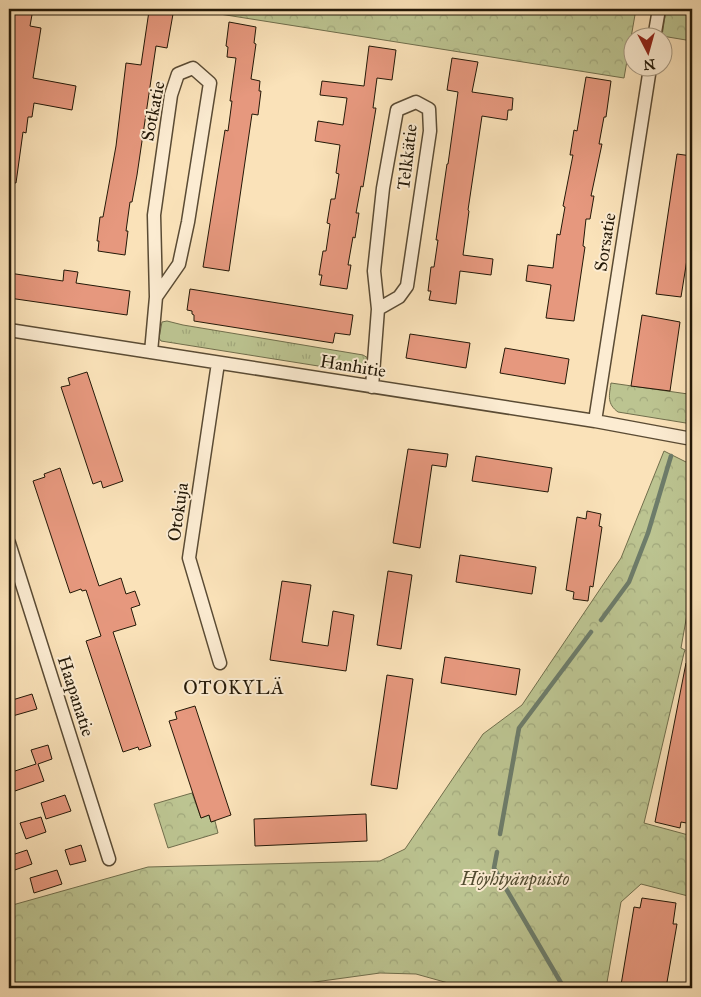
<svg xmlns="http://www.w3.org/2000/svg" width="701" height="997" font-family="'IM FELL Great Primer',serif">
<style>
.grass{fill:url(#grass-tufts);stroke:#706e4c}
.park{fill:url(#park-crowns);stroke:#706e4c}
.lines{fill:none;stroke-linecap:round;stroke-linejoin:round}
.stream{stroke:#6d7c6a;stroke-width:4.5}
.building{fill:#e6987e;stroke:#241908}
.minor-casing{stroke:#5a4b34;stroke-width:15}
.minor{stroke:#fcecd2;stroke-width:12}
.labels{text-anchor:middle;stroke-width:4;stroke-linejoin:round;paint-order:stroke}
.street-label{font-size:18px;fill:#241908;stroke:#fcecd2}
.park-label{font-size:18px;font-style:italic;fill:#524c31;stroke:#fcecd2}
.neighbourhood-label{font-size:19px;letter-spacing:1px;fill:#241908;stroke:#fcecd2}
</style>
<defs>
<pattern id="grass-tufts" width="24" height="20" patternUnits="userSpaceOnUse" patternTransform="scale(1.25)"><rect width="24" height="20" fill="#bcc491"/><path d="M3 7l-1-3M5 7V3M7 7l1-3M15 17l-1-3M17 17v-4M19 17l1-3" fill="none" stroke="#a1a87c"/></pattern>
<pattern id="park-crowns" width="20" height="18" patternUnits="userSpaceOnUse" patternTransform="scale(1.25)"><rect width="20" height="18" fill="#bcc491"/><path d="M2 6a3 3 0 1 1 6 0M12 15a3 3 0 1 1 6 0" fill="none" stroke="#a1a87c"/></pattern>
</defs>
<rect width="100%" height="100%" fill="#fae2b9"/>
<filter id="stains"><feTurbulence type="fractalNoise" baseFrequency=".004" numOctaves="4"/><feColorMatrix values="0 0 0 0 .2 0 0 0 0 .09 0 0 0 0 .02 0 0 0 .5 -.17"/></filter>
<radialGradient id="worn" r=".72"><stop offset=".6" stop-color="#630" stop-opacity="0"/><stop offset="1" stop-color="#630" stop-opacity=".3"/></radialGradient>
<path class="grass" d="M 167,321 L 183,325 L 363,355 L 368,358 L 367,369 L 356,372 L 161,341 L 159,338 L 162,322 Z"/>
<path class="park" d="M 188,9 L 636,9 L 624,78 Z
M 666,9 L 692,9 L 692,41 L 662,36 Z
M 611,383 L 688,394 L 692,384 L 692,398 L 687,411 L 692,417 L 692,424 L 618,412 C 607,404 609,396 611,383 Z
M 664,451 L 692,465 L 692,603 L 689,603 L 681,648 L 685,650 L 684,653 L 644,823 L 692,836 L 692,897 L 641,884 L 621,902 L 606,988 L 466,988 L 416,974 L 380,973 L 271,988 L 9,988 L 9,906 L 148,867 L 380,861 L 405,849 L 483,734 L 522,705 L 621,558 Z
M 192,793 L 201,818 L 209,815 L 211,822 L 215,821 L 218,833 L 168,848 L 154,804 Z"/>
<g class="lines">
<path class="stream" d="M 688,420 L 692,411
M 601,620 L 629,582 L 648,533 L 671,456
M 500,834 L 519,728 L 591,632
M 497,852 L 494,868 L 564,988"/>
</g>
<path class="building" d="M 9,9 L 33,9 L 30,26 L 41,28 L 33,78 L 76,86 L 72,110 L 34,103 L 32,117 L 28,117 L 26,133 L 23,132 L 16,183 L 9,182 L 9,61 L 14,23 L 9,22 Z
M 149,11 L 173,14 L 167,48 L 156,46 L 137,175 L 132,202 L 130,202 L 126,231 L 128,231 L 125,255 L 98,251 L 99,241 L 97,241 L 100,217 L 103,217 L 116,146 L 126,63 L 141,65 Z
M 229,22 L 256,27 L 254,43 L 256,44 L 251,79 L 260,81 L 259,91 L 261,91 L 258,115 L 252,114 L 229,271 L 203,267 L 225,130 L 228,131 L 232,101 L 230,101 L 236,58 L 227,57 L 228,47 L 226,46 Z
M 369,46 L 396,50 L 392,80 L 377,78 L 373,108 L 376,108 L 363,187 L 361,186 L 356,213 L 359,213 L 355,238 L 353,237 L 348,265 L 351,265 L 347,289 L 320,285 L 322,275 L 319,275 L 323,251 L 326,251 L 330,224 L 327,223 L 331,199 L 335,199 L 339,174 L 336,173 L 340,145 L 315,141 L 318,121 L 343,125 L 347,98 L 320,95 L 322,81 L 364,86 Z
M 452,58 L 478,62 L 472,92 L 513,98 L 512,110 L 508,110 L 507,120 L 482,116 L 468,210 L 469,211 L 463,255 L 493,259 L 491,275 L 460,271 L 456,304 L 429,300 L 431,291 L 428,291 L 431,267 L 434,267 L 438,240 L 436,240 L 447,164 L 448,164 L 458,92 L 447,90 Z
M 586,77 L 611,81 L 606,117 L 604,117 L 599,144 L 602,144 L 591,196 L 594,196 L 590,219 L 586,219 L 583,246 L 585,247 L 574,321 L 546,318 L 551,285 L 526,281 L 528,265 L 553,268 L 557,234 L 560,235 L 565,207 L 563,206 L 573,155 L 570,155 L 574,130 L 577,131 Z
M 677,154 L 692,156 L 692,228 L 681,297 L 656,294 Z
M 64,270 L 78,272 L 76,283 L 130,291 L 127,315 L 9,298 L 9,273 L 63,281 Z
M 190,289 L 353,315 L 350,335 L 335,333 L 333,343 L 194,321 L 194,315 L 192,314 L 192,311 L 187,310 Z
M 642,315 L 680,322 L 670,391 L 631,386 Z
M 410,334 L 470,343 L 466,368 L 406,358 Z
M 505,348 L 569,359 L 565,384 L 500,373 Z
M 87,372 L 123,481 L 103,488 L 101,481 L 93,484 L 61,387 L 70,385 L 68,378 Z
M 408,449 L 448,454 L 446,467 L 432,465 L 420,548 L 393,543 Z
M 476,456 L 552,468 L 548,492 L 472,481 Z
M 60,468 L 99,586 L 121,578 L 126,594 L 135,591 L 140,605 L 131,608 L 136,625 L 113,632 L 151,746 L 139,750 L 138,747 L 123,752 L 86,641 L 101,636 L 86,590 L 82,591 L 81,589 L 70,593 L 33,481 L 45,477 L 44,474 Z
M 587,511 L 601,514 L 599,526 L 602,527 L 593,587 L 590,586 L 588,601 L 573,599 L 574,592 L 566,590 L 577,517 L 586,519 Z
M 460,555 L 536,567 L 532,594 L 456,582 Z
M 388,571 L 412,575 L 401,649 L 377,645 Z
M 282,581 L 311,585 L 302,642 L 328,646 L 333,611 L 354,615 L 346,671 L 270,660 Z
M 445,657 L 520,669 L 516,695 L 441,683 Z
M 686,663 L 692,664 L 692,824 L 681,822 L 680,828 L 655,822 Z
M 387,675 L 413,679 L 397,789 L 371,785 Z
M 32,694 L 37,709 L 9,717 L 9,701 Z
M 195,706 L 231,815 L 211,822 L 209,815 L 201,818 L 169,721 L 177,719 L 175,712 Z
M 48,745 L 52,759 L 38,764 L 44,781 L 12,792 L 9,781 L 9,773 L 36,764 L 31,750 Z
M 65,795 L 71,811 L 46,819 L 41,803 Z
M 366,814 L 367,841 L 255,846 L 254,819 Z
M 41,817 L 46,832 L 26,839 L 20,823 Z
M 81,845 L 86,861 L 70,865 L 65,850 Z
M 27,850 L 32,864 L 9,872 L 9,856 Z
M 57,870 L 62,884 L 34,893 L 30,878 Z
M 642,898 L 676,903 L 673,924 L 677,924 L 666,988 L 625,988 L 626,985 L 621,985 L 634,907 L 640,908 Z"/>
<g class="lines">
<defs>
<path id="minor" d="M 654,38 L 659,9
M 9,330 L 595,421 L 692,439
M 151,352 L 156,297 L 179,264 L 188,222 L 210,83 L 193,68 L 178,74 L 171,95 L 154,215 L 156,297
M 218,363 L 189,558 L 220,663
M 372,387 L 378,309 L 374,271 L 383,188 L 397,110 L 416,102 L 429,109 L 430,131 L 407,286 L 399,297 L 378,309
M 595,421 L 650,68
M 9,543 L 109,859"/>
</defs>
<use href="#minor" class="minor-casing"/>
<use href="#minor" class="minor"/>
</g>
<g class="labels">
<g class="street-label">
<text transform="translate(153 111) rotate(-79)" y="6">Sotkatie</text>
<text transform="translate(407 157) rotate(-83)" y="6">Telkkätie</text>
<text transform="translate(605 242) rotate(-81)" y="6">Sorsatie</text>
<text transform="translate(353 366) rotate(9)" y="6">Hanhitie</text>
<text transform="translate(178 512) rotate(-82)" y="6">Otokuja</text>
<text transform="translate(76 696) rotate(72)" y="6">Haapanatie</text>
</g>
<g class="park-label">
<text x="515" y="885">Höyhtyänpuisto</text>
</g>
<g class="neighbourhood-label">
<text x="234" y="694">OTOKYLÄ</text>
</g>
</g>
<rect width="701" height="997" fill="none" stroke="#fae2b9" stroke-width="30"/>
<rect x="10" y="10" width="681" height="977" fill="none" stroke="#241908" stroke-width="2.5"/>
<rect x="15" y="15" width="671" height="967" fill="none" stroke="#241908"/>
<g transform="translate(648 52) rotate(174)"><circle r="24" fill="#fcecd2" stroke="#a69881"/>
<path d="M0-4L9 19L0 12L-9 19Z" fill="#8f2418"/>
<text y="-8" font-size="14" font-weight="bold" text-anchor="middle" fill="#241908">N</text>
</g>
<rect width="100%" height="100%" filter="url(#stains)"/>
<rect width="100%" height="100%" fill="url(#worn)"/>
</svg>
